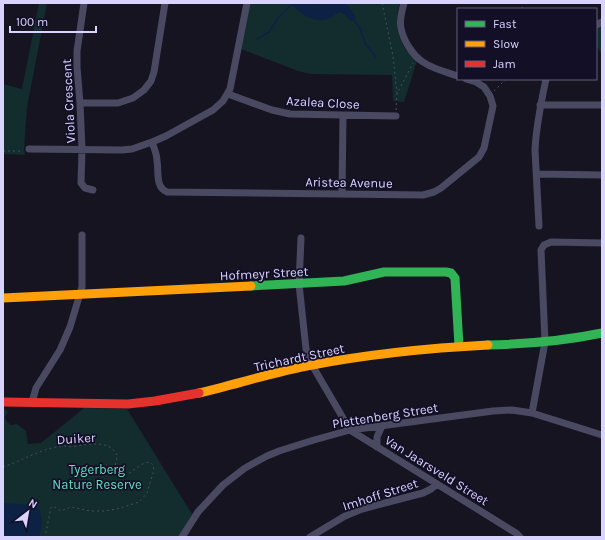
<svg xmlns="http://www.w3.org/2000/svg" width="605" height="540" font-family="Karla,sans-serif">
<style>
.green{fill:#132c2d}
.water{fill:#0d2144}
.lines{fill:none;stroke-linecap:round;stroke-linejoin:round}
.stream{stroke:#0d2144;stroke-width:1.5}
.path{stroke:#44505f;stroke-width:1;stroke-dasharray:2 3;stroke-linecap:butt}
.street{stroke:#4a4962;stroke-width:7}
.fast{stroke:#30b455;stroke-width:9}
.slow{stroke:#ff9f0a;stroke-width:9}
.jam{stroke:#e5322d;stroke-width:9}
.labels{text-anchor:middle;stroke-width:3.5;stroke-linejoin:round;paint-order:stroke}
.street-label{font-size:13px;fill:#d9d4ff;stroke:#130f26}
.park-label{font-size:13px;fill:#5fe0c0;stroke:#130f26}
</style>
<rect width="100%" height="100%" fill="#161421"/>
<path class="green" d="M 39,3 L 47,3 L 27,107 L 24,149 L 25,155 L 3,154 L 3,84 L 22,89 Z
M 250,3 L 400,3 C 394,19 397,39 408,52 C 411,55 414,58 417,61 L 404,102 L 393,101 L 392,75 L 311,74 L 298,71 L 241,49 Z
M 602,25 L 602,55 L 596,44 L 596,28 Z
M 3,407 L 8,412 L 5,417 L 7,422 L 11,425 L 17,424 L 26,431 L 28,444 L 41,443 L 84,408 L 127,409 L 192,514 L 180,537 L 3,537 Z"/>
<path class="water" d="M 291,3 L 346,3 L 355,16 L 356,18 C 349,24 349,18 345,15 C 344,14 340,12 339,12 C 336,14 332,17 328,19 C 315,24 298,13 291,3 Z
M 3,503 L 33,505 L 38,507 C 43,518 42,525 39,537 L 3,537 Z"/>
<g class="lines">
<path class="stream" d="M 354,20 L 360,28 L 365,43 L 376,57
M 256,40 L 269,32 L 278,18 L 292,4"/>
<path class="path" d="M 382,3 L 393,56 L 397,94
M 522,9 L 523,3
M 494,91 L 506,79
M 396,110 L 397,94 L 413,63
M 3,151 L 22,151
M 3,467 C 21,461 37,451 56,447 C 63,445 70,447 77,446 C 91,444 109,440 117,455 C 117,460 114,467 116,472 C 123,490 150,445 154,470 L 147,493 L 139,502 L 117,509 L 104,511 L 90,511 L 71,507 L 61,511 L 55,507 L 51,507 L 45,537"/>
<path class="street" d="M 84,3 L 77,51 L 77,67 L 80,103 L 82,150 L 81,183 L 85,188 L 93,190
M 404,3 C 402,11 399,20 401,28 C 403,40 413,56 423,62 C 433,69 446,72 458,76
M 596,25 L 602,22
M 228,94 L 272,110 L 290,114 L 396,116
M 80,103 L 118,103 L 133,98 L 144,90 L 151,81 L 154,72 L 165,3
M 540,105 L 602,105
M 152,142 C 154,148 157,154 157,161 C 159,172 155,187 167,192 L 423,195 L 434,192 L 441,188 L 479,157 L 484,148 L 493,106 L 490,96 L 484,87 L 476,82 L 466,79
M 29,149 L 122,150 L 132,149 L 152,142 L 166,136 L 213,110 L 223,101 L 230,89 L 247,3
M 537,174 L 602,175
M 342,194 L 343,115
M 539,226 L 535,150 C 536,126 541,103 546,79
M 301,238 L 299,284 L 306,349 L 312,365 L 350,430 L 516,533 L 520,537
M 32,402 L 36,388 L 60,350 L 70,327 L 82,287 L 82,235
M 532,413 L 545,342 L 541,250 L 544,245 L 551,242 L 602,243
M 377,447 L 377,437 L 382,426
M 182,537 L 198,512 L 223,485 L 245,468 L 267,456 L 279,451 L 314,440 L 350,430 L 493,411 L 512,410 L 532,413 L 602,435
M 310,537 L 345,516 L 362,509 L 423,493 L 431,489 L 437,484"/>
<path class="fast" d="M 251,286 L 344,281 L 384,272 L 446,272 L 451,273 L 455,278 L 459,346
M 488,345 C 527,344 564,341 602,333"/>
<path class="slow" d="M 3,298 L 251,286
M 199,393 C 237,384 274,372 312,365 C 370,354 429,348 488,345"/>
<path class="jam" d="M 3,402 L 128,404 L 155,401 L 199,393"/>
</g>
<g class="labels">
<g class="street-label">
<text transform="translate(68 101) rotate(-93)" y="5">Viola Crescent</text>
<text transform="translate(323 102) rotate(3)" y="5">Azalea Close</text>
<text transform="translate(349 182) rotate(1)" y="5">Aristea Avenue</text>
<text transform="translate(264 273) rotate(-3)" y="5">Hofmeyr Street</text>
<text transform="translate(299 357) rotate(-12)" y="5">Trichardt Street</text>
<text transform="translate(385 415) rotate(-9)" y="5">Plettenberg Street</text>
<text transform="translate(76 438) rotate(-4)" y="5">Duiker</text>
<text transform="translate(437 470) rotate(32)" y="5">Van Jaarsveld Street</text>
<text transform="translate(380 494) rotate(-18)" y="5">Imhoff Street</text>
</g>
<g class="park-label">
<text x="97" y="474">Tygerberg<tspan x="97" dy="15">Nature Reserve</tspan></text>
</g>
</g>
<rect width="605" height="540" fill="none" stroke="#d9d4ff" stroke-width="8"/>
<rect x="457" y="8" width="140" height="72" fill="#130f26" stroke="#625e7d"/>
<rect x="465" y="21" width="20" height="6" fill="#30b455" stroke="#625e7d"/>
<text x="493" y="28" font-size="12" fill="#d9d4ff">Fast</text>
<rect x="465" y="41" width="20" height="6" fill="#ff9f0a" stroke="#625e7d"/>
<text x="493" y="48" font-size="12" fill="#d9d4ff">Slow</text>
<rect x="465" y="61" width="20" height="6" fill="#e5322d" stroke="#625e7d"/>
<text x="493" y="68" font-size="12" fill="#d9d4ff">Jam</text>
<g transform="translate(28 512) rotate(31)" stroke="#130f26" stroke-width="3" paint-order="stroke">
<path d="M0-3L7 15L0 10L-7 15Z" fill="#d9d4ff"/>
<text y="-6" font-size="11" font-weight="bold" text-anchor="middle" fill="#d9d4ff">N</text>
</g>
<path d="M10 26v6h86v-6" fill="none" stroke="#d9d4ff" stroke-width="2"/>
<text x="16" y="26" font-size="12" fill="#d9d4ff" stroke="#130f26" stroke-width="3" paint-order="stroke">100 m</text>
</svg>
